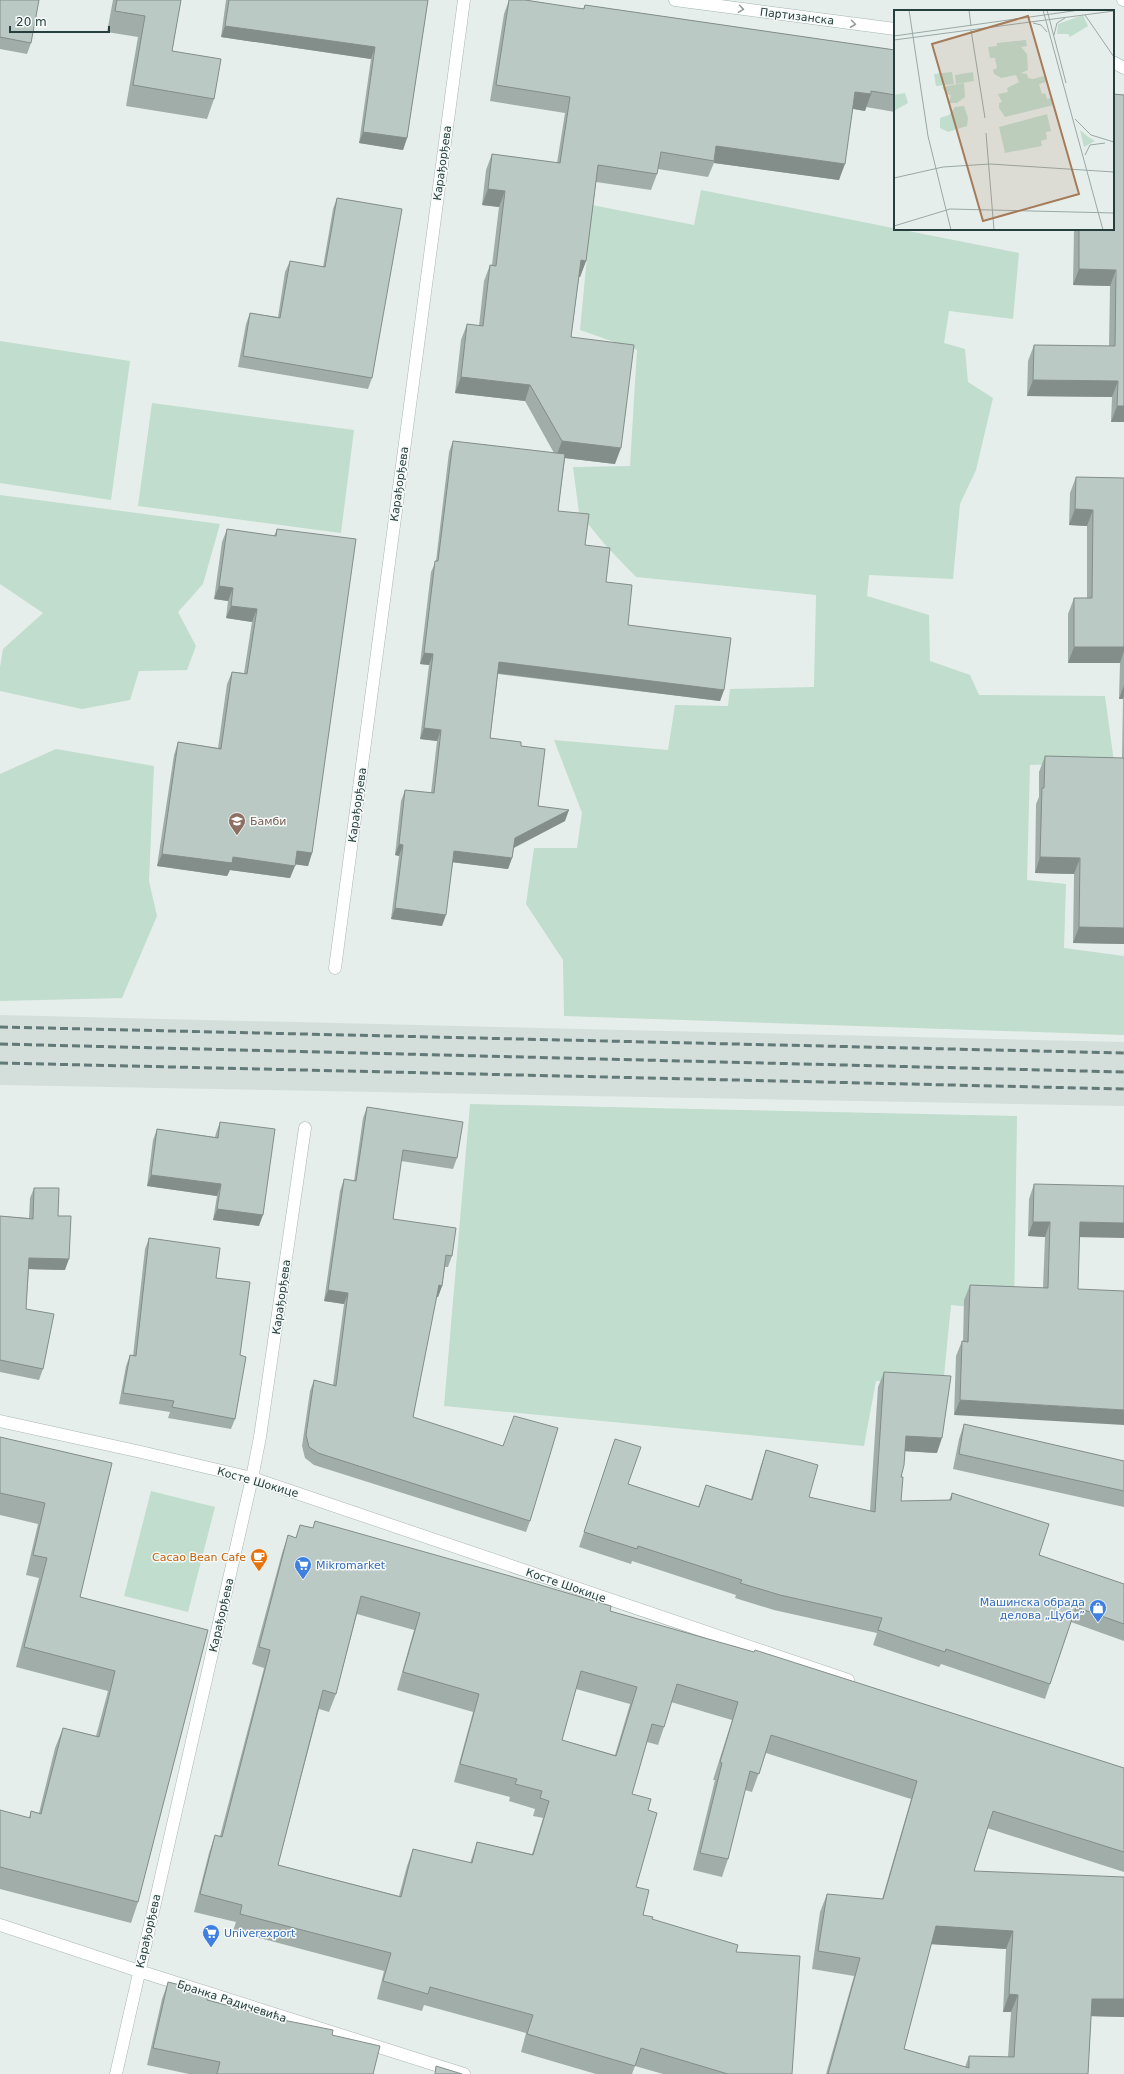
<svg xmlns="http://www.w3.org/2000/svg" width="1124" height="2074" font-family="'DejaVu Sans',sans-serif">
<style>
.built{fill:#d4dedb}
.green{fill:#c0ddcd}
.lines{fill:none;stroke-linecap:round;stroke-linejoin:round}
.minor-casing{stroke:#a9b6b3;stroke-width:13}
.secondary-casing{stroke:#a2b6b2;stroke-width:13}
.minor{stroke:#fff;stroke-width:12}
.secondary{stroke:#fff;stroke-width:12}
.rail{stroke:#617a77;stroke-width:3;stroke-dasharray:8 4;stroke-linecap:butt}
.wall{fill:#a1ada9;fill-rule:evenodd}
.shaded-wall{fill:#838d8a}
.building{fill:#bbc9c5;stroke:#838d8a;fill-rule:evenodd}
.oneway{stroke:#929f9e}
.labels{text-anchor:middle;stroke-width:3;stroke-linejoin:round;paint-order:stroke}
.street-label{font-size:11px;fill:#263f3c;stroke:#f6faf9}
.education-label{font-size:11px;fill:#785e54;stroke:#f6faf9;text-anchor:start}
.food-label{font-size:11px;fill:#c56008;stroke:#f6faf9;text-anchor:end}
.shop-label{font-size:11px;fill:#366cbe;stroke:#f6faf9;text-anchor:start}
.inset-road{fill:none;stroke:#99a8a5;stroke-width:1}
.view{fill:#a57b59;fill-opacity:0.15;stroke:#a57b59;stroke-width:2}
.inset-edge{fill:none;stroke:#263f3c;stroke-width:2}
</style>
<rect width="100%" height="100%" fill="#e6eeeb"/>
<path class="built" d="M 0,1015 L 1124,1042 L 1124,1106 L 0,1085 Z"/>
<path class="green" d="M 701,190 L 1019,253 L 1013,319 L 949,311 L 944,343 L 965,349 L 968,382 L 993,398 L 976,470 L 960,504 L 953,579 L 869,575 L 867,596 L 929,615 L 930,661 L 970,675 L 979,695 L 1105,696 L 1114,762 L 1030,765 L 1027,880 L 1066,884 L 1064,948 L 1124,956 L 1124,1035 L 564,1016 L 563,960 L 526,904 L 534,848 L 577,848 L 582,813 L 554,740 L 668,750 L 675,705 L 728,706 L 730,689 L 814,687 L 816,595 L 636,577 L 607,547 L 579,513 L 573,467 L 630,466 L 637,350 L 580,330 L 592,205 L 694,225 Z
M 0,341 L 130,361 L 111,500 L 0,483 Z
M 152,403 L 354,430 L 341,533 L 138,506 Z
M 0,495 L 220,524 L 203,584 L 178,612 L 196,646 L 187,670 L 139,671 L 130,700 L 82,709 L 0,691 L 0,667 L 3,649 L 43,613 L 0,584 Z
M 56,749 L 154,766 L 149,881 L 157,916 L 122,998 L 0,1001 L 0,774 Z
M 470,1104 L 1017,1116 L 1014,1312 L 951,1305 L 943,1386 L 876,1381 L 864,1446 L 444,1406 Z
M 151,1491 L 215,1507 L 188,1612 L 124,1596 Z"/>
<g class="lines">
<defs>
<path id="minor" d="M 335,968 L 464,0
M 0,1421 L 141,1452 L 252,1478 L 848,1680
M 0,1925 L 139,1971 L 464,2074
M 116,2074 L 252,1478 L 260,1437 L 305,1128"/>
<path id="secondary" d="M 675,0 L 895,29
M 1123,0 L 1124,0
M 1113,62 L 1124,68"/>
</defs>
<use href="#minor" class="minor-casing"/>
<use href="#secondary" class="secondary-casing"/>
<use href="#minor" class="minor"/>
<use href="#secondary" class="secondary"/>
<path class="rail" d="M 0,1027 L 1124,1053
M 0,1044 L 1124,1072
M 0,1063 L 1124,1089"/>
</g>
<path class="wall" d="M 0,0 L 31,43 L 27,54 L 0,49 Z
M 113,0 L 181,0 L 172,51 L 214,99 L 207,119 L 126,106 L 138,37 L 107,32 Z
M 226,0 L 428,0 L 407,138 L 403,150 L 359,143 L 371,59 L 221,37 Z
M 509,0 L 525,0 L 583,9 L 585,5 L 895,50 L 895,112 L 866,107 L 865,111 L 853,109 L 839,180 L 714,163 L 708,177 L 658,169 L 657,174 L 651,190 L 596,182 L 586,261 L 580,277 L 579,277 L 571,337 L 615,464 L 565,458 L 558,511 L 585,545 L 606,582 L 628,625 L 724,690 L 720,701 L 498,674 L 490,738 L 521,746 L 538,806 L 565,821 L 514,848 L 512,858 L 508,869 L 453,862 L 442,926 L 391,919 L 399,856 L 395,855 L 401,801 L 405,790 L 431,793 L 437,741 L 420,739 L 429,665 L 420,664 L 431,572 L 436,561 L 449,452 L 453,441 L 554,453 L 525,401 L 455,393 L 461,340 L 467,324 L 479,326 L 484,281 L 490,265 L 492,265 L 499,207 L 482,205 L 486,170 L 492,154 L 557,163 L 565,113 L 490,101 L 504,14 Z
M 337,198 L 372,378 L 368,389 L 238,367 L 246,324 L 250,313 L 278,317 L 285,272 L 290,261 L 323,267 L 333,209 Z
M 1074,229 L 1113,229 L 1124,422 L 1111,422 L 1112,397 L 1027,396 L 1028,361 L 1034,345 L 1109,346 L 1110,286 L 1073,285 Z
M 1076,477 L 1124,478 L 1124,944 L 1073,943 L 1074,874 L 1035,873 L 1036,804 L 1039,797 L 1039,772 L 1045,756 L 1122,758 L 1123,699 L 1119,699 L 1120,663 L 1068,663 L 1068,614 L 1074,598 L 1087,598 L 1087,526 L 1069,525 L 1070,493 Z
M 227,529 L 274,536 L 277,529 L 312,853 L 308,866 L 295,864 L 290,878 L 230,870 L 227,876 L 157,866 L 174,755 L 178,742 L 218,748 L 227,684 L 232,672 L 244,673 L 252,622 L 226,618 L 228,601 L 214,599 L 222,542 Z
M 367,1107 L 457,1158 L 453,1169 L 401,1161 L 393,1219 L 452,1256 L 448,1267 L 445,1267 L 442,1286 L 438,1297 L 436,1297 L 413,1417 L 530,1521 L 526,1532 L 314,1465 L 305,1458 L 302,1446 L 310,1391 L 314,1380 L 333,1385 L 344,1304 L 324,1301 L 340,1191 L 344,1179 L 354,1181 L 363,1118 Z
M 220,1122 L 259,1226 L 213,1220 L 217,1196 L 147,1186 L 153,1140 L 157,1129 L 215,1137 L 216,1133 Z
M 1034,1184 L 1079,1237 L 1078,1289 L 954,1415 L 956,1356 L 962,1341 L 963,1342 L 964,1300 L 970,1285 L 1043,1288 L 1045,1237 L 1028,1236 L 1029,1199 Z
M 34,1188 L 58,1216 L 65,1270 L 29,1269 L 26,1309 L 43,1369 L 39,1380 L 0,1372 L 0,1216 L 29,1218 L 30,1198 Z
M 149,1238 L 216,1278 L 240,1355 L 235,1419 L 231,1429 L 168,1418 L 170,1412 L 119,1404 L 126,1366 L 130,1355 L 133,1356 L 145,1249 Z
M 884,1372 L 937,1453 L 905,1451 L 901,1477 L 901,1501 L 949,1500 L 952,1493 L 1039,1555 L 1124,1584 L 1124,1641 L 1071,1622 L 1045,1699 L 941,1664 L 939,1667 L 873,1645 L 877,1633 L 774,1610 L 735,1598 L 736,1595 L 632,1561 L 631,1564 L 579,1547 L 615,1439 L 628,1484 L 698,1507 L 706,1485 L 751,1499 L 761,1465 L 766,1450 L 809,1497 L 870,1511 L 878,1387 Z
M 964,1424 L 1124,1461 L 1124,1507 L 953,1469 L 959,1439 Z
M 0,1437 L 112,1463 L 80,1597 L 208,1630 L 138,1902 L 131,1923 L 0,1889 L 0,1810 L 29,1818 L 31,1811 L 39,1813 L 55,1748 L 63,1728 L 96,1736 L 108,1691 L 16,1667 L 39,1578 L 26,1575 L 38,1524 L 0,1515 Z
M 315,1521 L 1124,1768 L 1124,1872 L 987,1828 L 974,1871 L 1124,2017 L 1091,2016 L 1088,2074 L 826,2074 L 854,1976 L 812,1969 L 820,1912 L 827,1894 L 882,1899 L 911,1799 L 766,1753 L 752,1792 L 745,1790 L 728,1859 L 722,1877 L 693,1870 L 715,1780 L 713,1780 L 732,1720 L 671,1702 L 664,1727 L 658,1745 L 647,1742 L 632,1794 L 648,1810 L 636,1887 L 643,1915 L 652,1919 L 736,1952 L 792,2074 L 663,2074 L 635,2066 L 632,2074 L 596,2074 L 521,2052 L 526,2033 L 424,2005 L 422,2011 L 377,1999 L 384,1971 L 233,1931 L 236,1922 L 194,1912 L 209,1853 L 215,1835 L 220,1836 L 264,1668 L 252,1664 L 282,1553 L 288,1535 L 296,1538 L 300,1525 L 313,1528 ZM 357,1614 L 414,1630 L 397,1690 L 473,1712 L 454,1782 L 510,1797 L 509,1801 L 535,1809 L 533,1816 L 543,1818 L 532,1854 L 477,1842 L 470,1863 L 413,1849 L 407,1866 L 399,1896 L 278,1865 L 319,1709 L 329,1712 L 336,1694 ZM 576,1689 L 630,1704 L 615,1755 L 562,1740 ZM 931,1944 L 1006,1949 L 1003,2012 L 1011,2012 L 1008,2057 L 969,2056 L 965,2067 L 904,2049 Z
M 168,1982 L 207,2000 L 332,2035 L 373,2074 L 189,2074 L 147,2065 L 162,1999 Z"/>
<path class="shaded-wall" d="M 225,26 L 375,47 L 371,59 L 221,37 Z
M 855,92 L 871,94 L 865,111 L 849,108 Z
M 363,132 L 407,138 L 403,150 L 359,143 Z
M 716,146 L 845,164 L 839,180 L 714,163 Z
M 488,189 L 505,191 L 499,207 L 482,205 Z
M 581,260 L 586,261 L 580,277 L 575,276 Z
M 1079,269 L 1116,270 L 1110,286 L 1073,285 Z
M 461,377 L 530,385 L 525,401 L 455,393 Z
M 1033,380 L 1118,381 L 1112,397 L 1027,396 Z
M 1117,406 L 1124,406 L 1124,422 L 1111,422 Z
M 562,441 L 621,448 L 615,464 L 556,457 Z
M 1075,509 L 1093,510 L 1087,526 L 1069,525 Z
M 219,586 L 233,588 L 228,601 L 214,599 Z
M 231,606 L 257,609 L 252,622 L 226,618 Z
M 1074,647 L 1124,647 L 1124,651 L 1120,663 L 1068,663 Z
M 424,653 L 433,654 L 429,665 L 420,664 Z
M 499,662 L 724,690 L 720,701 L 495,673 Z
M 1124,685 L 1124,696 L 1123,699 L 1119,699 Z
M 424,728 L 441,730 L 437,741 L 420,739 Z
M 569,810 L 565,821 L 511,849 L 515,838 Z
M 399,844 L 403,845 L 399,856 L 395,855 Z
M 297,851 L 312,853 L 308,866 L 292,864 Z
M 454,851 L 512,858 L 508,869 L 450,862 Z
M 162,854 L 233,857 L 295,866 L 290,878 L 230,870 L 227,876 L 157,866 Z
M 1040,857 L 1080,858 L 1074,874 L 1035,873 Z
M 395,908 L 446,915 L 442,926 L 391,919 Z
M 1079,927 L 1124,928 L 1124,944 L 1073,943 Z
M 151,1175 L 221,1184 L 217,1196 L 147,1186 Z
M 217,1209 L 263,1215 L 259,1226 L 213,1220 Z
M 1033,1222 L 1050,1222 L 1045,1237 L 1028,1236 Z
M 1080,1222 L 1124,1223 L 1124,1238 L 1074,1237 Z
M 29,1258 L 69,1259 L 65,1270 L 25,1269 Z
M 439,1285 L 442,1286 L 438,1297 L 435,1296 Z
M 328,1290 L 348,1293 L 344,1304 L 324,1301 Z
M 960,1400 L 1124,1410 L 1124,1425 L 954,1415 Z
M 906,1436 L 942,1438 L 937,1453 L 901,1451 Z
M 936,1926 L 1013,1931 L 1006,1949 L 929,1944 Z
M 1009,1994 L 1018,1995 L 1011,2012 L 1003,2012 Z
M 1092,1999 L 1124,1999 L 1124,2017 L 1085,2016 Z"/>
<path class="building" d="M 0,0 L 39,0 L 31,43 L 0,37 Z
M 117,0 L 181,0 L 172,51 L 221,59 L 214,99 L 133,85 L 145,16 L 115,11 Z
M 229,0 L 428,0 L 407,138 L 363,132 L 375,47 L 225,26 Z
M 509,0 L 525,0 L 584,9 L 585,5 L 895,50 L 895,95 L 871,91 L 871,94 L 855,92 L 845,164 L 716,146 L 714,161 L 661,152 L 657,174 L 598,165 L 586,261 L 581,260 L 571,337 L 634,345 L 621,448 L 562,441 L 530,385 L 461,377 L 467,324 L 483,326 L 490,265 L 496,266 L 505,191 L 488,189 L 492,154 L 560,163 L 570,97 L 496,85 Z
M 1113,94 L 1124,95 L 1124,406 L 1117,406 L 1118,381 L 1033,380 L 1034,345 L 1115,346 L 1116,270 L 1079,269 L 1079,229 L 1113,229 Z
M 337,198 L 402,209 L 372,378 L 243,356 L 250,313 L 280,318 L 290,261 L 325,267 Z
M 453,441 L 565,454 L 558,511 L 589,514 L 585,545 L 610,548 L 606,582 L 632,585 L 628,625 L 731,638 L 724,690 L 499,662 L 490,738 L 521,742 L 521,746 L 545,749 L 538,806 L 569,810 L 515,838 L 512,858 L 454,851 L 446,915 L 395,908 L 403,845 L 399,844 L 405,790 L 434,793 L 441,730 L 424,728 L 433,654 L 424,653 L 435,561 L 438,561 Z
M 1076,477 L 1124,478 L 1124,647 L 1074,647 L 1074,598 L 1092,598 L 1093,510 L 1075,509 Z
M 227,529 L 276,536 L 277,529 L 356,539 L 312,853 L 297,851 L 295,866 L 233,857 L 232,863 L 162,854 L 178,742 L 221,749 L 232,672 L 247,674 L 257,609 L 231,606 L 233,588 L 219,586 Z
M 1045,756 L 1124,758 L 1124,928 L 1079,927 L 1080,858 L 1040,857 L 1042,788 L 1044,788 Z
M 367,1107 L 463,1122 L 457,1158 L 403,1150 L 393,1219 L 456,1228 L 452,1256 L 446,1255 L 442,1286 L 439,1285 L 413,1417 L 503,1446 L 514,1416 L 558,1428 L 530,1521 L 318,1453 L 309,1447 L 306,1435 L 314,1380 L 336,1386 L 348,1293 L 328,1290 L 344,1179 L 356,1181 Z
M 220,1122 L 275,1129 L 263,1215 L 217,1209 L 221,1184 L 151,1175 L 157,1129 L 218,1138 Z
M 1034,1184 L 1124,1186 L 1124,1223 L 1080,1222 L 1078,1289 L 1124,1291 L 1124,1410 L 960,1400 L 962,1341 L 968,1342 L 970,1285 L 1048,1288 L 1050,1222 L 1033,1222 Z
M 34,1188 L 59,1188 L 58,1216 L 71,1216 L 69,1259 L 29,1258 L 26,1309 L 54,1314 L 43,1369 L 0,1360 L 0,1216 L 33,1219 Z
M 149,1238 L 220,1248 L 216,1278 L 250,1282 L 240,1355 L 246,1357 L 235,1419 L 172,1407 L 174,1401 L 123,1393 L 130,1355 L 136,1356 Z
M 884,1372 L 951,1376 L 942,1438 L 906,1436 L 904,1465 L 901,1477 L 903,1477 L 901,1501 L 951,1500 L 952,1493 L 1049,1524 L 1039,1555 L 1124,1584 L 1124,1624 L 1076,1607 L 1050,1684 L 946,1649 L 945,1652 L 878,1630 L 882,1618 L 780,1595 L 740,1583 L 742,1580 L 638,1546 L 637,1549 L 584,1532 L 615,1439 L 641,1447 L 628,1484 L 699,1507 L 706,1485 L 752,1500 L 766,1450 L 818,1465 L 809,1497 L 875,1512 Z
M 964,1424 L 1124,1461 L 1124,1491 L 959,1454 Z
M 0,1437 L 112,1463 L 80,1597 L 208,1630 L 138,1902 L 0,1867 L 0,1810 L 30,1818 L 31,1811 L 41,1814 L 63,1728 L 99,1737 L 115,1671 L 24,1647 L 47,1558 L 33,1555 L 45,1503 L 0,1493 Z
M 315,1521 L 510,1576 L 611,1606 L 610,1611 L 754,1652 L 755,1650 L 1124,1768 L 1124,1852 L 993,1811 L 974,1871 L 1124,1877 L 1124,1999 L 1092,1999 L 1088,2074 L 828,2074 L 860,1958 L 818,1951 L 827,1894 L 883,1899 L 917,1781 L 771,1735 L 759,1774 L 750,1771 L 728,1859 L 700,1853 L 722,1763 L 720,1762 L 738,1702 L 677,1684 L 664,1727 L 652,1724 L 632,1794 L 651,1799 L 648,1810 L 657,1813 L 636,1887 L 649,1890 L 643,1915 L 653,1917 L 652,1919 L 738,1945 L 736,1952 L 800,1956 L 792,2074 L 728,2074 L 641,2048 L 635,2066 L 527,2034 L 533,2015 L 430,1987 L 428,1994 L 383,1981 L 391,1953 L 240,1914 L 242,1905 L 200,1894 L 215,1835 L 222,1837 L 270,1650 L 259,1647 L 288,1535 L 296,1538 L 300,1525 L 313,1528 ZM 361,1596 L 420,1613 L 403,1672 L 479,1694 L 460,1764 L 517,1779 L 515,1784 L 542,1791 L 540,1798 L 549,1801 L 533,1855 L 477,1842 L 472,1863 L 413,1849 L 401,1897 L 278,1865 L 323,1690 L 336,1694 ZM 581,1671 L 637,1687 L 616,1756 L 562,1740 ZM 936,1926 L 1013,1931 L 1009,1994 L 1018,1995 L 1014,2057 L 969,2056 L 969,2068 L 904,2049 Z
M 168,1982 L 209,1992 L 207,2000 L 283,2020 L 333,2030 L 332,2035 L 380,2046 L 373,2074 L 217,2074 L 220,2062 L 153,2048 Z
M 436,2066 L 462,2074 L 435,2074 Z"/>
<defs><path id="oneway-chevron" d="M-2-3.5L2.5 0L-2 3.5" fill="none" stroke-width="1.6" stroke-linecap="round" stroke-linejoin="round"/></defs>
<g class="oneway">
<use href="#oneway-chevron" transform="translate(741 9) rotate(8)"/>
<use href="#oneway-chevron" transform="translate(853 24) rotate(7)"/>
</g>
<defs>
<symbol id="school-pin" viewBox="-11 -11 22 30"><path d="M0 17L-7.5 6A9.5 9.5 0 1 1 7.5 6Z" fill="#8d6e63" stroke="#f6faf9"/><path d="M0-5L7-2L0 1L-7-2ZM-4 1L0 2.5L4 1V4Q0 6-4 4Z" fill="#fff"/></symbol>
<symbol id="cafe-pin" viewBox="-11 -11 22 30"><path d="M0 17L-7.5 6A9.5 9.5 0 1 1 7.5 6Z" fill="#e8710a" stroke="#f6faf9"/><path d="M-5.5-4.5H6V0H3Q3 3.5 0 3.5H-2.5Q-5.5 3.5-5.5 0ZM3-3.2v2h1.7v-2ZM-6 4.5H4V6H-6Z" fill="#fff"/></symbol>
<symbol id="supermarket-pin" viewBox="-11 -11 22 30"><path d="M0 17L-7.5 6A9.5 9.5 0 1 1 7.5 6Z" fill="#3f7fe0" stroke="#f6faf9"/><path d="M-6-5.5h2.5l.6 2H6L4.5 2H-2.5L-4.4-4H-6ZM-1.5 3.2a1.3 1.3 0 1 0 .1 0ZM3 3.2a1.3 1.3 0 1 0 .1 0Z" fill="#fff"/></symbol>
<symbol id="shop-pin" viewBox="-11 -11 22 30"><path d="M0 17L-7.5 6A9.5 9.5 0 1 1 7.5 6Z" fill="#3f7fe0" stroke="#f6faf9"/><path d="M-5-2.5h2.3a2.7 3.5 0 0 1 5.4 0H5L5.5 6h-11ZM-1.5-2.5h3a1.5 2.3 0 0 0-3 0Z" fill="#fff"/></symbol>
</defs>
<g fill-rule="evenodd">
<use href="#school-pin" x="227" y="811" width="20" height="27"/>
<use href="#cafe-pin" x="249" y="1547" width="20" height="27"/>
<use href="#supermarket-pin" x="293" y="1555" width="20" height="27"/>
<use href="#shop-pin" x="1088" y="1598" width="20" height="27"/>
<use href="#supermarket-pin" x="201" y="1923" width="20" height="27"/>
</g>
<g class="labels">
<g class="street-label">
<text transform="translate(797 16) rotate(7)" y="4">Партизанска</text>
<text transform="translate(442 163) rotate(-82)" y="4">Карађорђева</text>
<text transform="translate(399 484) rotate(-82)" y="4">Карађорђева</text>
<text transform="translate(357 805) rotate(-82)" y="4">Карађорђева</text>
<text transform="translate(281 1297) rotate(-82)" y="4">Карађорђева</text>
<text transform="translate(258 1482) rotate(16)" y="4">Косте Шокице</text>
<text transform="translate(566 1585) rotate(19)" y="4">Косте Шокице</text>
<text transform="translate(221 1615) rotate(-77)" y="4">Карађорђева</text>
<text transform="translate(148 1931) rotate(-77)" y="4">Карађорђева</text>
<text transform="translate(232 2001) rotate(18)" y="4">Бранка Радичевића</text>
</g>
<g class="education-label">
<text x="250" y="825">Бамби</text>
</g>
<g class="food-label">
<text x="246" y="1561">Cacao Bean Cafe</text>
</g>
<g class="shop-label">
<text x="316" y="1569">Mikromarket</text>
<text x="1085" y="1606" text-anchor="end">Машинска обрада<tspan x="1085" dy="13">делова „Цуби”</tspan></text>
<text x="224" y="1937">Univerexport</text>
</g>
</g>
<g transform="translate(894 10)">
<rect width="220" height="220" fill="#e6eeeb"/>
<path d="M 189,5 L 194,16 L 176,27 L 174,24 L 163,24 L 164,14 ZM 132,30 L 133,36 L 127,37 L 133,44 L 134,60 L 127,63 L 133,64 L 134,68 L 139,69 L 150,66 L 152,72 L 145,74 L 148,84 L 151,83 L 153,89 L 158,88 L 160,95 L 111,107 L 105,98 L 105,93 L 108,92 L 104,84 L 114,82 L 113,78 L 125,72 L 122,65 L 107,68 L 100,64 L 99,60 L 103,58 L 101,48 L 96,48 L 94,37 L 103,36 L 103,33 ZM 58,62 L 60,74 L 42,76 L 40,64 ZM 79,62 L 80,71 L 62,74 L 61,65 ZM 70,73 L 71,87 L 63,93 L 55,93 L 57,85 L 52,84 L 48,77 ZM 11,83 L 14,93 L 0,101 L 0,85 ZM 70,96 L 74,108 L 73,116 L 54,122 L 46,118 L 46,108 L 55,105 L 61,97 ZM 153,104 L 157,121 L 152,122 L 153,129 L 147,131 L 148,136 L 111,143 L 105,117 ZM 186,120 L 193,126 L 201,131 L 190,137 Z" fill="#c0ddcd"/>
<path class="inset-road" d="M 15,0 L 34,126 L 57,220M 75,0 L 77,16M 149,0 L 209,220M 153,0 L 172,73M 191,5 L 220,47M 139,13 L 147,15 L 153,22M 77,20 L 91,108M 160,25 L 163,13 L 171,8M 0,26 L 186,0M 0,30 L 220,1M 181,109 L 197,125 L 220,132M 92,123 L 100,220M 191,145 L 196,135 L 211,133M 0,168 L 49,157 L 96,154 L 220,162M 0,216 L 56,199 L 220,203"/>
<path class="view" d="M 134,6 L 185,184 L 89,211 L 38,34 Z"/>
<rect width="220" height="220" class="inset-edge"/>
</g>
<path d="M10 26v6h99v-6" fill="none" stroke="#263f3c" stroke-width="2"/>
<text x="16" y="26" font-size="12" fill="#263f3c" stroke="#f6faf9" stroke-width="3" paint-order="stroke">20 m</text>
</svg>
